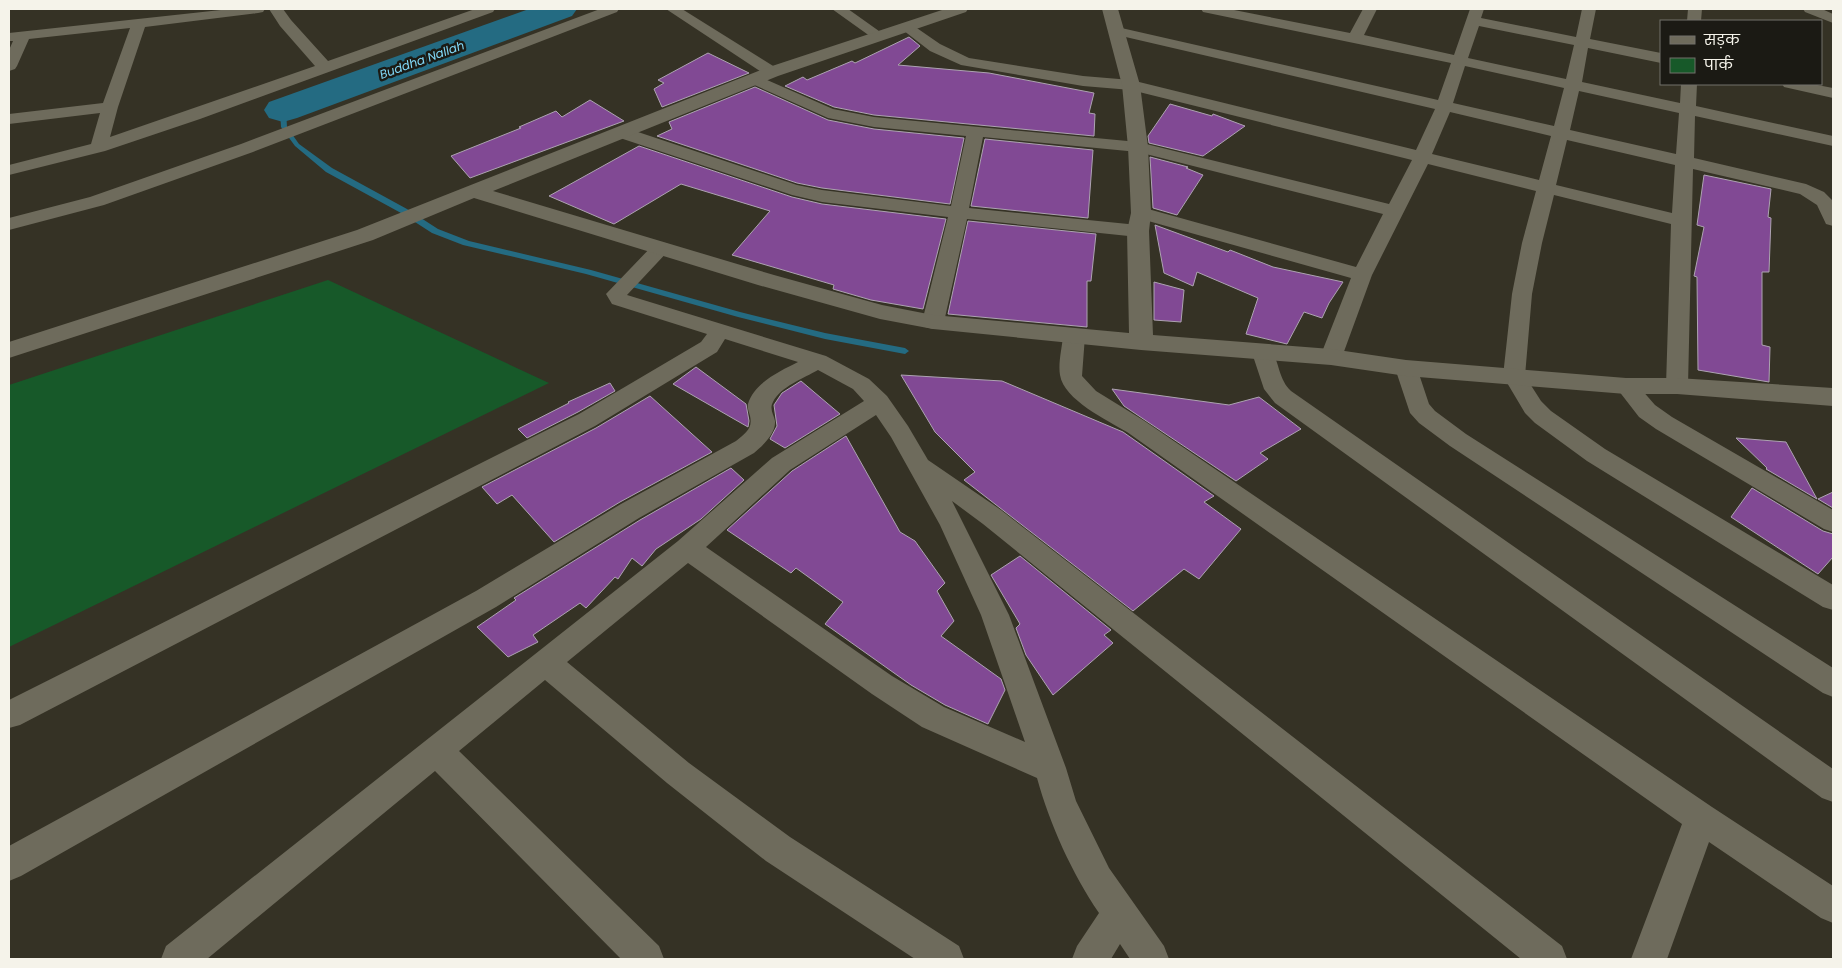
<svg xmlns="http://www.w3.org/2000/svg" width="1842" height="968" font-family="Poppins,'Noto Sans Devanagari',sans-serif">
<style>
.green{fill:#175929}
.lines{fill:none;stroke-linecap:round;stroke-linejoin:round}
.stream{fill:#246b82;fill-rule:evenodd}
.river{fill:#246b82;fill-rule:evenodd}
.building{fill:#814994;stroke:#ada3b1}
.minor{fill:#6e6b5c;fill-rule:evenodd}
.tertiary{fill:#6e6b5c;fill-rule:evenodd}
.labels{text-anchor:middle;stroke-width:5;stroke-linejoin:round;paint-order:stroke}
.far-water-label{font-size:12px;font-style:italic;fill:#82dafa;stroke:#1b1a14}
</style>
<rect width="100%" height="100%" fill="#353225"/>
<path class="green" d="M 328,280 L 549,383 L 9,647 L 9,385 Z"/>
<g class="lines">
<path class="stream" d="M 283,108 L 286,110 L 287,127 L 299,144 L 332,168 L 407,209 L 438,229 L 469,241 L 591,270 L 740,312 L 825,333 L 905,348 L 909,351 L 905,354 L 825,339 L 738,317 L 586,274 L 463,245 L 432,233 L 401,213 L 326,172 L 295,146 L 281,127 L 280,110 Z"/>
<path class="river" d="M 529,9 L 577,9 L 572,16 L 297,118 L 283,122 L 269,118 L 264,110 L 269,102 Z"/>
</g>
<path class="building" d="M 909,37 L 920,46 L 898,65 L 989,73 L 1094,93 L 1089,113 L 1095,114 L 1094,136 L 874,115 L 834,107 L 785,86 L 803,77 L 807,80 L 852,61 L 855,63 Z
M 708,53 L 749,73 L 662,107 L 654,89 L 664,83 L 658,80 Z
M 755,87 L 828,120 L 874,129 L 964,138 L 950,204 L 822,188 L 797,183 L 657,136 L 672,129 L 669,122 Z
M 590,100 L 624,121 L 470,178 L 451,156 L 521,128 L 519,127 L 556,111 L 562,117 Z
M 1170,104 L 1212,116 L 1213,114 L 1245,126 L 1203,156 L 1149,143 L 1148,136 Z
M 985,139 L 1093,150 L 1088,218 L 971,206 Z
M 639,146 L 792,197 L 822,204 L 946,219 L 923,309 L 871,300 L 833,289 L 834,285 L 732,255 L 770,211 L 681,184 L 614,224 L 549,196 Z
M 1150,157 L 1188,167 L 1186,168 L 1203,175 L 1177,215 L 1153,208 Z
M 1704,175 L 1771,189 L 1768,217 L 1771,218 L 1769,272 L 1762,272 L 1762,345 L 1770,347 L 1769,382 L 1698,370 L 1697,277 L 1694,276 L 1704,227 L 1697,225 Z
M 968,221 L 1096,234 L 1091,281 L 1087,281 L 1087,327 L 948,314 Z
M 1155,225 L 1228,252 L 1230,250 L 1273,267 L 1343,282 L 1329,303 L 1322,318 L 1304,312 L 1287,344 L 1246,334 L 1258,298 L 1197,272 L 1193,286 L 1164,273 Z
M 1154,282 L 1184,290 L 1181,322 L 1154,320 Z
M 696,367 L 746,404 L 749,421 L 748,427 L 673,384 Z
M 901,375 L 1002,381 L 1123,432 L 1214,496 L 1204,502 L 1241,529 L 1199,579 L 1184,569 L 1133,611 L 964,480 L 975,472 L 935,432 Z
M 801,381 L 840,414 L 785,448 L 770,439 L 777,426 L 774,405 L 782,393 Z
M 610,383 L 615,391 L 578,412 L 527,438 L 518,429 L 569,403 L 568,402 Z
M 1112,389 L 1229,405 L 1259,397 L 1301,429 L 1260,453 L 1268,459 L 1236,481 L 1124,406 Z
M 650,396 L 712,452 L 620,502 L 554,542 L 512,495 L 497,504 L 482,487 L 596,428 Z
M 846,436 L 900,532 L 915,541 L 945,583 L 937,591 L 954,621 L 941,636 L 1001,679 L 1005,690 L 988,724 L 945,705 L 911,685 L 825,624 L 843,602 L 796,568 L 791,573 L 727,530 L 792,471 Z
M 1736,438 L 1786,442 L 1817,499 L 1766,469 L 1767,468 Z
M 731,468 L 744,480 L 701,519 L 656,549 L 642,566 L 632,558 L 618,579 L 615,577 L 586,608 L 580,603 L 533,635 L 538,642 L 508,657 L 477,627 L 516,600 L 514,598 L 640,520 Z
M 1752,488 L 1823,531 L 1833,534 L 1833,557 L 1818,574 L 1731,517 Z
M 1833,492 L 1833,508 L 1818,499 Z
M 1020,556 L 1111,630 L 1104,635 L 1113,643 L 1053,695 L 1026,655 L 1016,628 L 1020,624 L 991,575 Z"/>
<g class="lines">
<path class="minor" d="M 230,9 L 265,9 L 263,12 L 258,13 L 145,27 L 118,107 L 110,137 L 315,66 L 280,26 L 269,9 L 283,9 L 291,20 L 328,61 L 475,9 L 495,9 L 493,12 L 200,119 L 105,151 L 9,175 L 9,165 L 91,144 L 100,113 L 9,124 L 9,114 L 103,103 L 130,28 L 29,39 L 17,66 L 15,69 L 9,71 L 9,50 L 13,41 L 9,41 L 9,33 Z
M 600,9 L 619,9 L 617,12 L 253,152 L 104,205 L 9,230 L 9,218 L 90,197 L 241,144 Z
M 666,9 L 682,9 L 778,69 L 780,72 L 778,75 L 766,75 Z
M 832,9 L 848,9 L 886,36 L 884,39 L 874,39 Z
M 1201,9 L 1229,9 L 1350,33 L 1363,9 L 1377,9 L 1364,35 L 1454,55 L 1470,9 L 1484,9 L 1481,18 L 1576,37 L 1582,9 L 1596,9 L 1590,39 L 1661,53 L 1661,63 L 1588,48 L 1582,82 L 1680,103 L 1681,84 L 1697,84 L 1696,106 L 1833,136 L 1833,146 L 1695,116 L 1694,158 L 1806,184 L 1824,192 L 1833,201 L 1833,226 L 1826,224 L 1817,205 L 1800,194 L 1693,169 L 1688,386 L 1685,391 L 1677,394 L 1669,391 L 1666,386 L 1671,224 L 1554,195 L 1542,243 L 1532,294 L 1525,376 L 1541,401 L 1551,411 L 1605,449 L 1833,585 L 1833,610 L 1823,607 L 1587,461 L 1535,423 L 1525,413 L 1503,376 L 1512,294 L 1522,243 L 1536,191 L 1428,164 L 1372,275 L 1342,357 L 1339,362 L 1331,364 L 1323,362 L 1320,357 L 1351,278 L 1134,217 L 1132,213 L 1134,209 L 1141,207 L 1356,267 L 1383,214 L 1138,152 L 983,137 L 969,208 L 1138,225 L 1145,227 L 1148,231 L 1145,235 L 1138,237 L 967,219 L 944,322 L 941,327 L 933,329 L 925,327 L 922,322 L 948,217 L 822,202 L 792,195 L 617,137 L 614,133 L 617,129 L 623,128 L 629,129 L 797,185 L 822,190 L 951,206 L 966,136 L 874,127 L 828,118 L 750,83 L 748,80 L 750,77 L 756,75 L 833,109 L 874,117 L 1138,142 L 1389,204 L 1412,160 L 1131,90 L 1083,86 L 961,65 L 930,51 L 899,27 L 901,24 L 911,24 L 940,44 L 969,58 L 1083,76 L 1131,80 L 1416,150 L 1435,109 L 1117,35 L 1112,34 L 1110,31 L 1112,28 L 1117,27 L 1438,100 L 1451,63 L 1208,13 L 1203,12 ZM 1479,26 L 1574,45 L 1566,79 L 1468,58 ZM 1465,66 L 1564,88 L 1554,126 L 1453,103 ZM 1579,91 L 1679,113 L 1676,154 L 1570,130 ZM 1450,112 L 1551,136 L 1539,180 L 1432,154 ZM 1567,140 L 1675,165 L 1672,213 L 1556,185 Z
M 1688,9 L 1702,9 L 1701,21 L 1687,21 Z
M 1803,9 L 1822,9 L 1833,14 L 1833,23 L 1805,12 Z
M 1782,84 L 1812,84 L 1833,88 L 1833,98 L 1784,87 Z
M 661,242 L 668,244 L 671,248 L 627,295 L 826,356 L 869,379 L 887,396 L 908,426 L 928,460 L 1001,510 L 1562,946 L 1567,959 L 1521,959 L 983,524 L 952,501 L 1009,615 L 1066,768 L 1076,801 L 1109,868 L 1164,946 L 1169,959 L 1130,959 L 1120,944 L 1111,959 L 1072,959 L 1077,946 L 1099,913 C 1072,873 1050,825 1037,778 L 922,727 L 872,694 L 688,563 L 567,662 L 689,763 L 790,837 L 959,946 L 964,959 L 915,959 L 766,861 L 667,783 L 545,680 L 459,751 L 659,946 L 664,959 L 621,959 L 435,771 L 207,959 L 161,959 L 166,946 L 678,541 L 772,458 L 864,401 L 853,389 L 818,370 C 804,378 780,387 773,402 C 769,409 774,415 775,421 C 776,434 762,446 754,453 L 639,518 L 496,607 L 21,876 L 9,881 L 9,846 L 476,591 L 621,504 L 736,441 C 745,433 753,429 750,416 C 749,412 747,408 748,404 C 754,383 780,371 798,362 L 725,339 L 717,352 L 595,426 L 20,725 L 9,728 L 9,700 L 579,414 L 701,342 L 707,334 L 612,304 L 606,294 L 654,244 ZM 876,415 L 891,437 L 940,525 L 981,615 L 1025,742 L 944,707 L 892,676 L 706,547 L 790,470 Z
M 1074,329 L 1082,331 L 1085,336 L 1082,376 L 1096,391 L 1143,420 L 1712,807 L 1833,886 L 1833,923 L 1821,918 L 1709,842 L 1667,959 L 1631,959 L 1682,824 L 1127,432 C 1107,420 1064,400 1060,375 C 1058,363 1062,348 1063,336 L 1066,331 Z
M 1263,346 L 1271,348 C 1279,362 1279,380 1291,391 L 1833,769 L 1833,802 L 1822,798 L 1275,403 L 1264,389 L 1252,353 L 1255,348 Z
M 1406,361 L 1414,363 L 1417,368 L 1429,404 L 1435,411 L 1466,434 L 1833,668 L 1833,697 L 1823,693 L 1450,446 L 1419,423 L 1410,413 L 1395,368 L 1398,363 Z
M 1626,378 L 1634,381 L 1655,405 L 1672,417 L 1833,510 L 1833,532 L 1824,529 L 1656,429 L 1639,417 L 1615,386 L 1618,381 Z"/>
<path class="tertiary" d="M 945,9 L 968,9 L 966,12 L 778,76 L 493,191 L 774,275 L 882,305 L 933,315 L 1129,333 L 1127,231 L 1131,213 L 1128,147 L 1122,85 L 1102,9 L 1118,9 L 1140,85 L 1148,147 L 1151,213 L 1149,231 L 1153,335 L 1331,349 L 1406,360 L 1626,378 L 1677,378 L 1833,388 L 1833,406 L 1677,394 L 1626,394 L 1406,376 L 1331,365 L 1141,350 L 933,329 L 880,319 L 758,285 L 474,198 L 373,240 L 9,358 L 9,342 L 357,230 L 766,68 Z"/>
</g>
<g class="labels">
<g class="far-water-label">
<text transform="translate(422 60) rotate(-20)" y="4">Buddha Nallah</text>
</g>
</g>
<rect width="1842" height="968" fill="none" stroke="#f5f3ea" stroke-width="20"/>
<rect x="1660" y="20" width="162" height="65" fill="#1b1a14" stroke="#72716a"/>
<rect x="1670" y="36" width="25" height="8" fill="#6e6b5c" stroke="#72716a"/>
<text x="1704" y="45" font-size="15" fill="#f5f3ea">सड़क</text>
<rect x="1670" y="58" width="25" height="15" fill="#175929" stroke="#72716a"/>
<text x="1704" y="70" font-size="15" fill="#f5f3ea">पार्क</text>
</svg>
